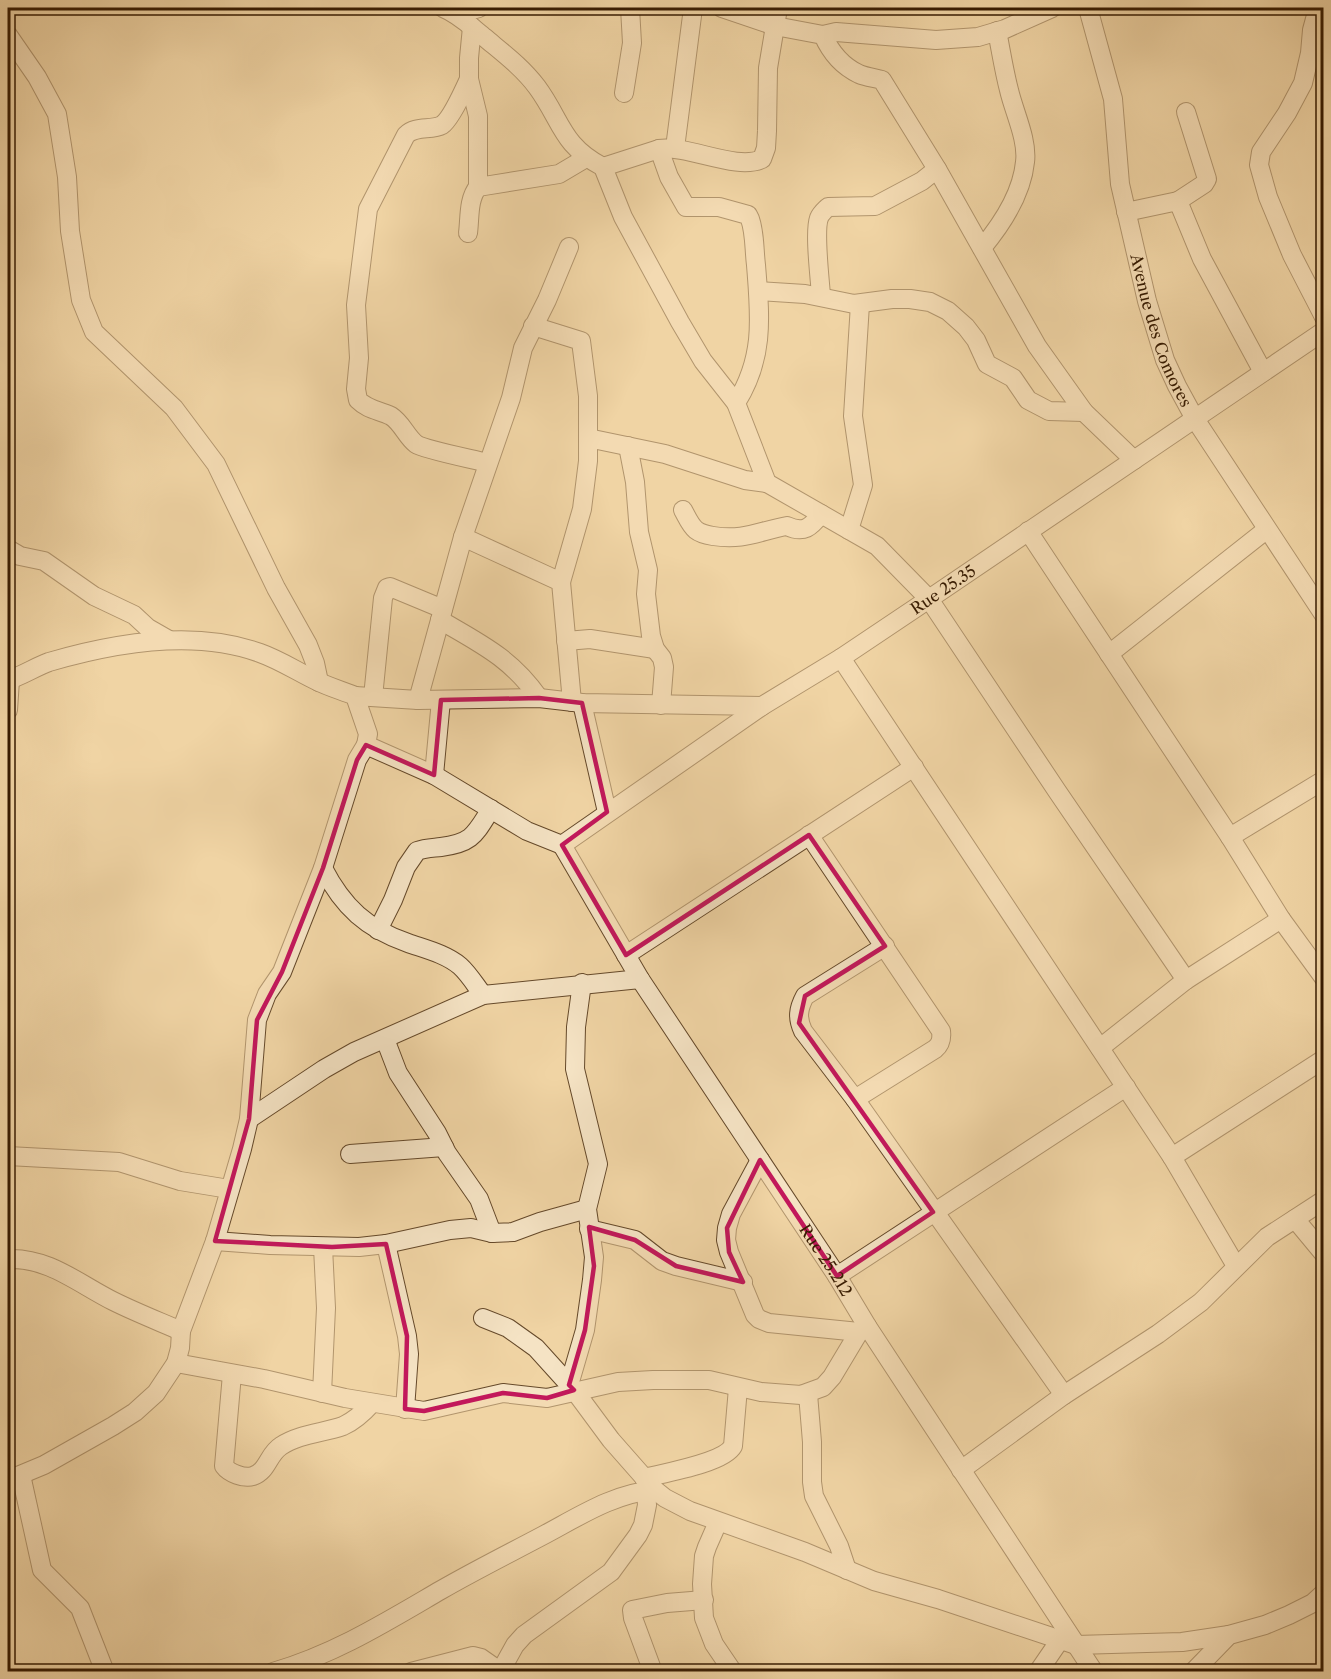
<svg xmlns="http://www.w3.org/2000/svg" width="1331" height="1679" font-family="'Libre Caslon Text',serif">
<style>
.lines{fill:none;stroke-linecap:round;stroke-linejoin:round}
.street-casing{stroke:#65492a;stroke-width:20}
.street{stroke:#f5e3c4;stroke-width:18}
.marked{fill:none;stroke:#c2185b;stroke-width:4.5;stroke-linejoin:round}
.labels{text-anchor:middle;stroke-width:4.5;stroke-linejoin:round;paint-order:stroke}
.street-label{font-size:16px;fill:#371b01;stroke:#f5e3c4}
</style>
<rect width="100%" height="100%" fill="#f0d4a4"/>
<filter id="stains"><feTurbulence type="fractalNoise" baseFrequency=".00333" numOctaves="4"/><feColorMatrix values="0 0 0 0 .2 0 0 0 0 .09 0 0 0 0 .02 0 0 0 .5 -.17"/></filter>
<radialGradient id="worn" r=".72"><stop offset=".6" stop-color="#630" stop-opacity="0"/><stop offset="1" stop-color="#630" stop-opacity=".3"/></radialGradient>
<g class="lines">
<defs>
<g id="street">
<path d="M 443,8 C 460,15 470,26 484,37 C 503,53 522,67 537,87 C 562,121 561,145 603,167 L 623,217 L 680,322 L 703,361 L 736,403 L 767,483 L 877,546 L 929,599 L 1057,791 L 1186,980"/>
<path d="M 722,8 L 775,26 L 823,35 C 830,51 842,66 859,74 C 866,77 875,78 882,80 L 937,169 L 1037,346 L 1084,412 L 1134,460"/>
<path id="s1" d="M 1088,8 L 1113,99 L 1120,184 L 1147,301 L 1165,360 L 1177,386 L 1195,419 L 1324,615"/>
<path d="M 1318,8 L 1312,30 L 1310,53 L 1303,83 L 1287,113 L 1261,152 L 1259,165 L 1268,197 L 1292,255 L 1324,317"/>
<path d="M 458,14 L 479,8"/>
<path d="M 472,27 L 469,58 L 469,79 L 478,116 L 478,187 L 559,174 L 586,158"/>
<path d="M 8,35 L 37,77 L 57,114 L 67,177 L 70,231 L 81,300 L 94,332 L 174,408 L 216,464 L 276,588 L 308,645 L 315,663 L 319,682"/>
<path d="M 823,35 L 836,32 L 936,40 L 978,37 L 1005,29 L 1052,8"/>
<path d="M 469,79 C 464,90 451,119 442,125 C 431,131 416,125 406,135 L 368,209 L 356,305 L 359,358 L 356,389 L 358,400 C 368,410 379,410 391,416 C 402,423 406,436 416,444 C 425,450 473,459 488,463"/>
<path d="M 624,93 L 632,43 L 630,8"/>
<path d="M 675,148 L 693,8"/>
<path d="M 603,167 L 659,149"/>
<path d="M 1178,201 L 1204,184 L 1207,179 L 1186,112"/>
<path d="M 1126,212 L 1178,201 L 1202,259 L 1263,372"/>
<path d="M 468,233 C 470,218 468,199 478,187"/>
<path d="M 982,248 C 1002,224 1022,193 1025,162 C 1028,140 1014,112 1009,90 C 1004,71 1001,51 997,31"/>
<path d="M 758,291 L 805,294 L 854,304 L 892,299 L 910,299 L 930,302 L 948,311 L 966,327 L 976,340 L 987,364 L 1013,378 L 1028,400 L 1049,411 L 1084,412"/>
<path d="M 821,296 C 820,279 814,232 819,218 C 821,213 825,210 828,207 L 875,206 L 922,181 L 937,169"/>
<path d="M 533,326 L 581,341 L 588,396 L 588,461 L 582,509 L 561,582"/>
<path d="M 736,403 C 765,357 760,316 756,265 C 754,249 755,233 750,219 L 748,215 L 719,207 L 686,207 L 669,177 L 659,149 C 689,145 736,171 762,159 L 766,148 L 767,131 L 768,68 L 778,8"/>
<path d="M 588,438 L 665,454 L 745,480 L 767,483"/>
<path d="M 628,446 L 635,482 L 639,532 L 648,570 L 646,594 L 651,636 L 655,649 L 662,658 L 664,667 L 661,705"/>
<path d="M 683,510 C 687,517 690,525 696,530 C 701,534 707,535 713,536 C 744,541 759,531 787,526 C 804,534 811,527 821,514"/>
<path d="M 849,530 L 863,485 L 853,416 L 860,304"/>
<path d="M 1028,531 L 1230,837 L 1281,919 L 1324,978"/>
<path d="M 463,537 L 561,582 L 572,702"/>
<path d="M 8,549 L 20,556 L 44,561 L 94,596 L 134,615 L 148,628 L 169,640"/>
<path d="M 440,620 C 481,644 511,658 539,698"/>
<path d="M 566,641 L 590,639 L 655,649"/>
<path d="M 1109,654 L 1266,530"/>
<path d="M 841,658 L 1172,1157 L 1236,1266"/>
<path d="M 8,680 C 22,676 35,667 49,662 C 114,643 195,629 260,653 C 280,660 298,672 317,681 C 329,687 343,691 355,696 L 368,734 L 366,745 L 434,775 L 527,831 L 562,845"/>
<path d="M 355,696 L 418,700 L 539,698 L 582,703 L 762,706"/>
<path d="M 373,697 L 383,598 L 387,588 L 390,587 L 443,609"/>
<path d="M 418,700 L 463,537 L 511,398 L 523,348 L 547,300 L 569,247"/>
<path d="M 582,703 L 607,812"/>
<path d="M 8,710 L 10,680"/>
<path d="M 434,775 L 441,700"/>
<path d="M 809,835 L 941,1031 C 942,1039 941,1044 935,1049 L 855,1099"/>
<path d="M 1230,837 L 1324,780"/>
<path id="s2" d="M 562,845 L 640,979 L 837,1276 L 867,1326 L 1094,1672"/>
<path id="s3" d="M 562,845 L 762,706 L 841,658 L 929,599 L 1324,331"/>
<path d="M 323,868 C 343,907 367,929 408,943 C 425,949 446,954 460,966 C 469,974 476,986 483,995"/>
<path d="M 378,930 L 393,900 L 406,867 L 417,851 C 425,848 433,848 441,847 C 473,843 475,834 491,809"/>
<path d="M 885,946 L 805,996 C 798,1009 797,1018 803,1031 L 855,1099 L 1064,1395"/>
<path d="M 626,955 L 914,767"/>
<path d="M 385,1039 L 398,1073 L 437,1133 L 447,1153 L 479,1199 L 492,1233"/>
<path d="M 1100,1048 L 1186,980 L 1281,919"/>
<path d="M 249,1119 L 324,1069 L 354,1052 L 483,995 L 640,979"/>
<path d="M 350,1154 L 444,1147"/>
<path d="M 8,1156 L 119,1162 L 180,1181 L 229,1189"/>
<path d="M 1172,1157 L 1324,1059"/>
<path d="M 760,1160 L 731,1214 L 727,1228 L 726,1240 L 729,1252 L 755,1315 L 759,1319 L 769,1323 L 859,1332"/>
<path d="M 1295,1219 L 1324,1254"/>
<path d="M 589,1229 L 635,1240 L 662,1261 L 676,1266 L 743,1282"/>
<path d="M 215,1241 L 270,1245 L 359,1247 L 386,1244 L 450,1230 L 471,1228 L 492,1233 L 513,1232 L 540,1222 L 587,1209"/>
<path d="M 386,1244 L 407,1336 L 409,1354 L 405,1409"/>
<path d="M 8,1259 C 48,1257 79,1284 113,1301 C 135,1312 158,1321 181,1331"/>
<path d="M 837,1276 L 1126,1087"/>
<path d="M 483,1318 L 508,1328 L 536,1348 L 574,1390 L 611,1440 L 655,1490 L 665,1498 L 690,1511 L 805,1552 L 874,1581 L 938,1599 L 1076,1645 L 1182,1642 L 1229,1635"/>
<path d="M 176,1363 L 264,1379 L 345,1398 L 424,1411 L 503,1393 L 547,1398 L 618,1382 L 653,1380 L 709,1380 L 761,1392 L 801,1395 L 823,1387 L 832,1377 L 859,1332 L 867,1326"/>
<path d="M 232,1374 L 224,1466 C 229,1473 244,1479 253,1476 C 268,1471 268,1454 281,1446 C 299,1434 323,1433 343,1426 C 354,1421 364,1412 372,1403"/>
<path d="M 569,1385 L 585,1330 L 592,1280 L 594,1257 L 587,1209 L 598,1164 L 575,1069 L 576,1027 L 582,983"/>
<path d="M 322,1393 L 326,1308 L 323,1247"/>
<path d="M 808,1394 L 812,1442 L 812,1482 L 814,1496 L 839,1546 L 847,1570"/>
<path d="M 961,1470 L 1064,1395 L 1158,1334 L 1201,1302 L 1267,1237 L 1324,1200"/>
<path d="M 21,1475 L 42,1570 L 80,1608 L 105,1672"/>
<path d="M 644,1478 C 664,1473 724,1463 733,1446 L 738,1388"/>
<path d="M 8,1480 L 44,1465 L 113,1426 L 135,1412 L 156,1393 L 176,1363 L 180,1348 L 181,1331 L 215,1241 L 242,1149 L 249,1119 L 257,1020 L 267,994 L 282,972 L 323,868 L 357,760 L 366,745"/>
<path d="M 718,1522 L 707,1547 L 704,1556 L 702,1584 L 704,1618 L 714,1644 L 733,1672"/>
<path d="M 273,1672 C 335,1654 386,1622 441,1590 C 474,1571 508,1554 542,1536 C 578,1517 614,1493 655,1490"/>
<path d="M 411,1672 L 473,1656 L 481,1658 L 501,1672"/>
<path d="M 500,1672 L 515,1645 L 524,1635 L 611,1572 L 638,1535 L 643,1525 L 647,1505 L 646,1491"/>
<path d="M 653,1672 L 633,1618 L 632,1610 L 667,1603 L 704,1600"/>
<path d="M 1038,1672 L 1060,1640"/>
<path d="M 1193,1672 L 1229,1635 L 1265,1625 L 1289,1615 L 1313,1603 L 1324,1593"/>
</g>
</defs>
<use href="#street" class="street-casing"/>
<use href="#street" class="street"/>
</g>
<path d="M0 0H1331V1679H0ZM 539,698 L 582,703 L 607,812 L 562,845 L 626,955 L 809,835 L 885,946 L 805,996 L 799,1023 L 933,1212 L 837,1276 L 760,1160 L 727,1228 L 729,1252 L 743,1282 L 676,1266 L 635,1240 L 589,1227 L 594,1266 L 585,1330 L 569,1385 L 574,1390 L 547,1398 L 503,1393 L 424,1411 L 405,1409 L 407,1336 L 386,1244 L 332,1247 L 215,1241 L 249,1119 L 257,1020 L 282,972 L 323,868 L 357,760 L 366,745 L 434,775 L 441,700 Z" fill="#f0d4a4" fill-opacity=".55" fill-rule="evenodd"/>
<path class="marked" d="M 539,698 L 582,703 L 607,812 L 562,845 L 626,955 L 809,835 L 885,946 L 805,996 L 799,1023 L 933,1212 L 837,1276 L 760,1160 L 727,1228 L 729,1252 L 743,1282 L 676,1266 L 635,1240 L 589,1227 L 594,1266 L 585,1330 L 569,1385 L 574,1390 L 547,1398 L 503,1393 L 424,1411 L 405,1409 L 407,1336 L 386,1244 L 332,1247 L 215,1241 L 249,1119 L 257,1020 L 282,972 L 323,868 L 357,760 L 366,745 L 434,775 L 441,700 Z"/>
<g class="labels">
<g class="street-label">
<text dy="6" stroke="none"><textPath href="#s1" startOffset="332">Avenue des Comores</textPath></text>
<text dy="6" stroke="none"><textPath href="#s3" startOffset="459">Rue 25.35</textPath></text>
<text dy="6" stroke="none"><textPath href="#s2" startOffset="492">Rue 25.212</textPath></text>
</g>
</g>
<rect width="1331" height="1679" fill="none" stroke="#f0d4a4" stroke-width="30"/>
<rect x="9" y="9" width="1313" height="1661" fill="none" stroke="#371b01" stroke-width="3"/>
<rect x="15" y="15" width="1301" height="1649" fill="none" stroke="#371b01" stroke-width="1.5"/>
<rect width="100%" height="100%" filter="url(#stains)"/>
<rect width="100%" height="100%" fill="url(#worn)"/>
</svg>
